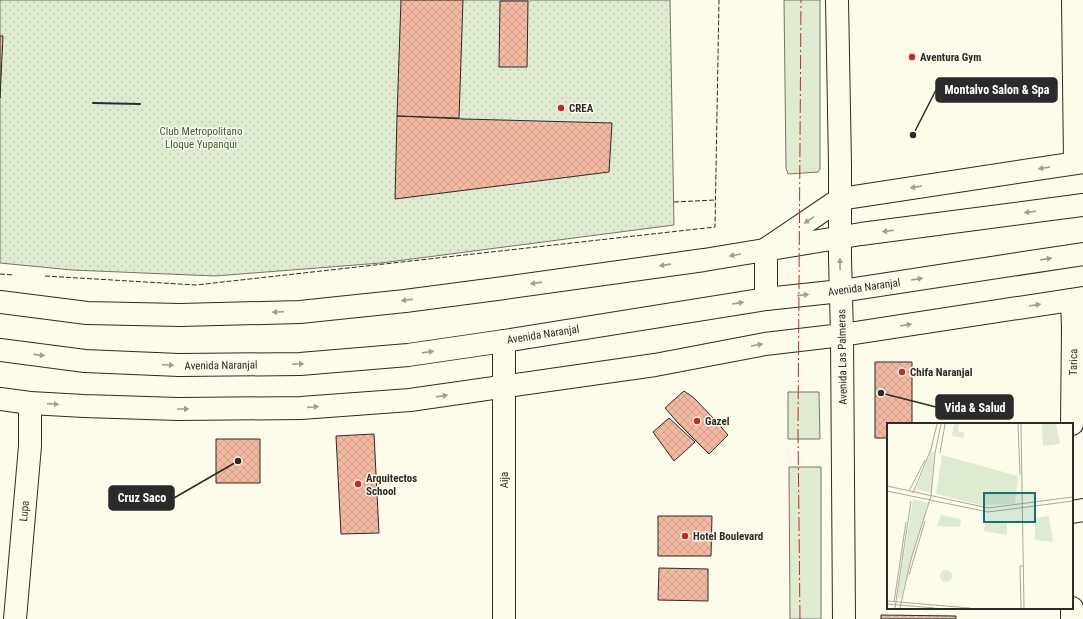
<svg xmlns="http://www.w3.org/2000/svg" width="1083" height="619" font-family="'Roboto Condensed',sans-serif">
<style>
.green{fill:#deebd1;stroke:#74746e}
.park{fill:url(#park-dots);stroke:#74746e}
.building{fill:url(#building-cross-hatch);stroke:#2b2b2b}
.lines{fill:none;stroke-linecap:round;stroke-linejoin:round}
.minor-casing{stroke:#2b2b2b;stroke-width:24}
.secondary-casing{stroke:#2b2b2b;stroke-width:24}
.trunk-casing{stroke:#2b2b2b;stroke-width:24}
.minor{stroke:#fdfbea;stroke-width:22}
.secondary{stroke:#fdfbea;stroke-width:22}
.trunk{stroke:#fdfbea;stroke-width:22}
.fence{stroke:#2b2b2b;stroke-width:1;stroke-dasharray:5 2;stroke-linecap:butt}
.wall{stroke:#2b2b2b;stroke-width:2}
.power{stroke:#c62828;stroke-width:1;stroke-dasharray:14 3 2 3;stroke-linecap:butt}
.oneway{fill:#9e9d94}
.poi-dot{fill:#c62828;stroke:#fdfbea;stroke-width:1.5}
.labels{text-anchor:middle;stroke-width:3;stroke-linejoin:round;paint-order:stroke}
.poi-label{font-size:11px;font-weight:bold;fill:#2b2b2b;stroke:#fdfbea;text-anchor:start}
.park-label{font-size:11px;fill:#34623c;stroke:#fdfbea}
.street-label{font-size:11px;fill:#2b2b2b;stroke:#fdfbea}
.inset-road{fill:none;stroke:#a9a89e;stroke-width:1}
.view{fill:#0f766e;fill-opacity:0.15;stroke:#0f766e;stroke-width:2}
.inset-edge{fill:none;stroke:#2b2b2b;stroke-width:2}
.leader{fill:none;stroke:#2b2b2b;stroke-width:1.5}
.callout-dot{fill:#2b2b2b;stroke:#fdfbea;stroke-width:1.5}
.callout{fill:#2b2b2b;stroke:#2b2b2b;stroke-width:1.5}
.callout-label{font-size:12px;text-anchor:middle;font-weight:bold;fill:#fff}
</style>
<defs>
<pattern id="park-dots" width="8" height="8" patternUnits="userSpaceOnUse"><rect width="8" height="8" fill="#deebd1"/><path d="M2 2h.1M6 6h.1" fill="none" stroke="#bfcab4" stroke-width="1.8" stroke-linecap="round"/></pattern>
<pattern id="building-cross-hatch" width="8" height="8" patternUnits="userSpaceOnUse"><rect width="8" height="8" fill="#f2b8a0"/><path d="M0 0l8 8M0 8l8-8" fill="none" stroke="#d09e8a"/></pattern>
</defs>
<rect width="100%" height="100%" fill="#fdfbea"/>
<path class="green" d="M 784,0 L 820,0 L 820,169 L 818,172 L 788,174 L 786,168 Z
M 788,392 L 819,392 L 820,439 L 788,439 Z
M 789,467 L 821,467 L 821,619 L 790,619 Z"/>
<path class="park" d="M 0,0 L 670,0 L 674,225 L 381,263 L 215,276 L 72,270 L 0,263 Z"/>
<path class="building" d="M 401,0 L 463,0 L 459,118 L 397,116 Z
M 500,1 L 528,1 L 527,67 L 499,67 Z
M 0,36 L 3,36 L 0,98 Z
M 397,116 L 464,119 L 612,123 L 609,172 L 395,199 Z
M 875,362 L 912,362 L 912,424 L 888,424 L 888,438 L 875,438 Z
M 684,391 L 694,398 L 715,420 L 728,435 L 709,454 L 678,423 L 665,408 Z
M 669,418 L 695,442 L 674,461 L 653,432 Z
M 374,434 L 379,533 L 341,534 L 336,436 Z
M 216,439 L 260,439 L 260,483 L 216,483 Z
M 658,516 L 712,516 L 711,556 L 658,556 Z
M 659,568 L 708,569 L 708,601 L 658,600 Z
M 881,615 L 956,616 L 956,619 L 881,619 Z"/>
<g class="lines">
<defs>
<path id="minor" d="M 1073,0 L 1075,163
M 1072,424 L 1073,328 L 1072,300
M 1072,512 L 1083,510
M 1072,608 L 1072,619
M 15,619 L 30,446 L 30,403
M 504,619 L 504,341"/>
<path id="secondary" d="M 837,0 L 840,165 L 840,258 L 842,335 L 844,619
M 766,299 L 766,249 L 840,199 L 1083,162
M 0,399 L 30,403 L 84,406 L 178,409 L 301,408 L 410,400 L 655,365 L 765,344 L 842,335 L 1083,298"/>
<path id="trunk" d="M 0,302 L 87,313 L 180,315 L 300,312 L 405,301 L 504,288 L 704,260 L 861,234 L 1083,205
M 0,350 L 85,361 L 179,365 L 300,364 L 408,355 L 504,341 L 766,299 L 841,291 L 1083,254"/>
</defs>
<use href="#minor" class="minor-casing"/>
<use href="#secondary" class="secondary-casing"/>
<use href="#trunk" class="trunk-casing"/>
<use href="#minor" class="minor"/>
<use href="#secondary" class="secondary"/>
<use href="#trunk" class="trunk"/>
<path class="fence" d="M 674,202 L 715,200
M 0,274 L 14,275
M 45,276 L 196,285 L 715,227 L 719,0"/>
<path class="wall" d="M 93,103 L 140,104"/>
<path class="power" d="M 800,619 L 798,430 L 801,0"/>
</g>
<defs><path id="oneway-solid" d="M-6-.8H1V-3.2L6.5 0L1 3.2V.8H-6Z"/></defs>
<g class="oneway">
<use href="#oneway-solid" transform="translate(1044 168) rotate(171)"/>
<use href="#oneway-solid" transform="translate(916 187) rotate(171)"/>
<use href="#oneway-solid" transform="translate(1030 212) rotate(173)"/>
<use href="#oneway-solid" transform="translate(809 220) rotate(146)"/>
<use href="#oneway-solid" transform="translate(888 231) rotate(173)"/>
<use href="#oneway-solid" transform="translate(735 255) rotate(170)"/>
<use href="#oneway-solid" transform="translate(1046 259) rotate(-9)"/>
<use href="#oneway-solid" transform="translate(840 264) rotate(-91)"/>
<use href="#oneway-solid" transform="translate(665 265) rotate(172)"/>
<use href="#oneway-solid" transform="translate(917 279) rotate(-9)"/>
<use href="#oneway-solid" transform="translate(536 283) rotate(172)"/>
<use href="#oneway-solid" transform="translate(803 295) rotate(-6)"/>
<use href="#oneway-solid" transform="translate(407 300) rotate(173)"/>
<use href="#oneway-solid" transform="translate(738 303) rotate(-9)"/>
<use href="#oneway-solid" transform="translate(1035 305) rotate(-9)"/>
<use href="#oneway-solid" transform="translate(278 312) rotate(178)"/>
<use href="#oneway-solid" transform="translate(906 325) rotate(-9)"/>
<use href="#oneway-solid" transform="translate(757 345) rotate(-10)"/>
<use href="#oneway-solid" transform="translate(428 352) rotate(-8)"/>
<use href="#oneway-solid" transform="translate(39 355) rotate(7)"/>
<use href="#oneway-solid" transform="translate(298 364) rotate(-2)"/>
<use href="#oneway-solid" transform="translate(168 365) rotate(2)"/>
<use href="#oneway-solid" transform="translate(442 396) rotate(-8)"/>
<use href="#oneway-solid" transform="translate(53 404) rotate(4)"/>
<use href="#oneway-solid" transform="translate(313 407) rotate(-4)"/>
<use href="#oneway-solid" transform="translate(183 409)"/>
</g>
<g class="poi-dot">
<circle cx="912" cy="57" r="4"/>
<circle cx="561" cy="108" r="4"/>
<circle cx="902" cy="372" r="4"/>
<circle cx="697" cy="421" r="4"/>
<circle cx="358" cy="484" r="4"/>
<circle cx="685" cy="536" r="4"/>
</g>
<g class="labels">
<g class="poi-label">
<text x="920" y="61">Aventura Gym</text>
<text x="569" y="112">CREA</text>
<text x="910" y="376">Chifa Naranjal</text>
<text x="705" y="425">Gazel</text>
<text x="366" y="482">Arquitectos<tspan x="366" dy="13">School</tspan></text>
<text x="693" y="540">Hotel Boulevard</text>
</g>
<g class="park-label">
<text x="201" y="135">Club Metropolitano<tspan x="201" dy="13">Lloque Yupanqui</tspan></text>
</g>
<g class="street-label">
<text transform="translate(864 287) rotate(-8)" y="4">Avenida Naranjal</text>
<text transform="translate(543 334) rotate(-9)" y="4">Avenida Naranjal</text>
<text transform="translate(842 357) rotate(-91)" y="4">Avenida Las Palmeras</text>
<text transform="translate(1073 362) rotate(-89)" y="4">Tarica</text>
<text transform="translate(221 365) rotate(-1)" y="4">Avenida Naranjal</text>
<text transform="translate(504 480) rotate(-90)" y="4">Aija</text>
<text transform="translate(24 511) rotate(-85)" y="4">Lupa</text>
</g>
</g>
<g transform="translate(887 423)">
<rect width="186" height="186" fill="#fdfbea"/>
<path d="M 67,1 L 72,1 L 71,8 L 77,9 L 77,15 L 65,13 ZM 155,1 L 169,1 L 173,21 L 156,23 ZM 44,28 L 47,29 L 44,70 L 29,66 ZM 55,32 L 131,53 L 128,81 L 93,82 L 49,71 ZM 26,76 L 41,80 L 14,175 L 10,175 ZM 54,92 L 74,96 L 73,104 L 50,103 ZM 162,93 L 166,119 L 148,117 L 148,95 ZM 98,100 L 120,100 L 120,112 L 97,108 ZM53 153a6 6 0 1 1 12 0a6 6 0 1 1-12 0Z" fill="#deebd1"/>
<path class="inset-road" d="M 131,1 L 133,52M 134,1 L 137,185M 53,30 L 58,1M 0,63 L 101,85 L 186,74M 0,68 L 101,89 L 186,78M 22,68 L 38,37M 26,70 L 44,26 L 50,1M 22,152 L 38,98M 0,178 L 83,185M 7,179 L 19,99M 0,181 L 48,185M 8,185 L 24,78M 13,185 L 24,136 L 44,73 L 48,30 L 54,1M 134,185 L 133,143 L 137,143"/>
<path class="view" d="M 97,70 L 148,70 L 148,99 L 97,99 Z"/>
<rect width="186" height="186" class="inset-edge"/>
</g>
<path class="leader" d="M913 135L936 90M881 393L936 407M238 461L174 498"/>
<g class="callout-dot">
<circle cx="913" cy="135" r="4"/>
<circle cx="881" cy="393" r="4"/>
<circle cx="238" cy="461" r="4"/>
</g>
<g class="callout">
<rect x="936" y="78" width="121" height="24" rx="4"/>
<rect x="936" y="395" width="77" height="24" rx="4"/>
<rect x="109" y="486" width="65" height="24" rx="4"/>
</g>
<g class="callout-label">
<text x="997" y="94">Montalvo Salon &amp; Spa</text>
<text x="975" y="412">Vida &amp; Salud</text>
<text x="142" y="502">Cruz Saco</text>
</g>
</svg>
